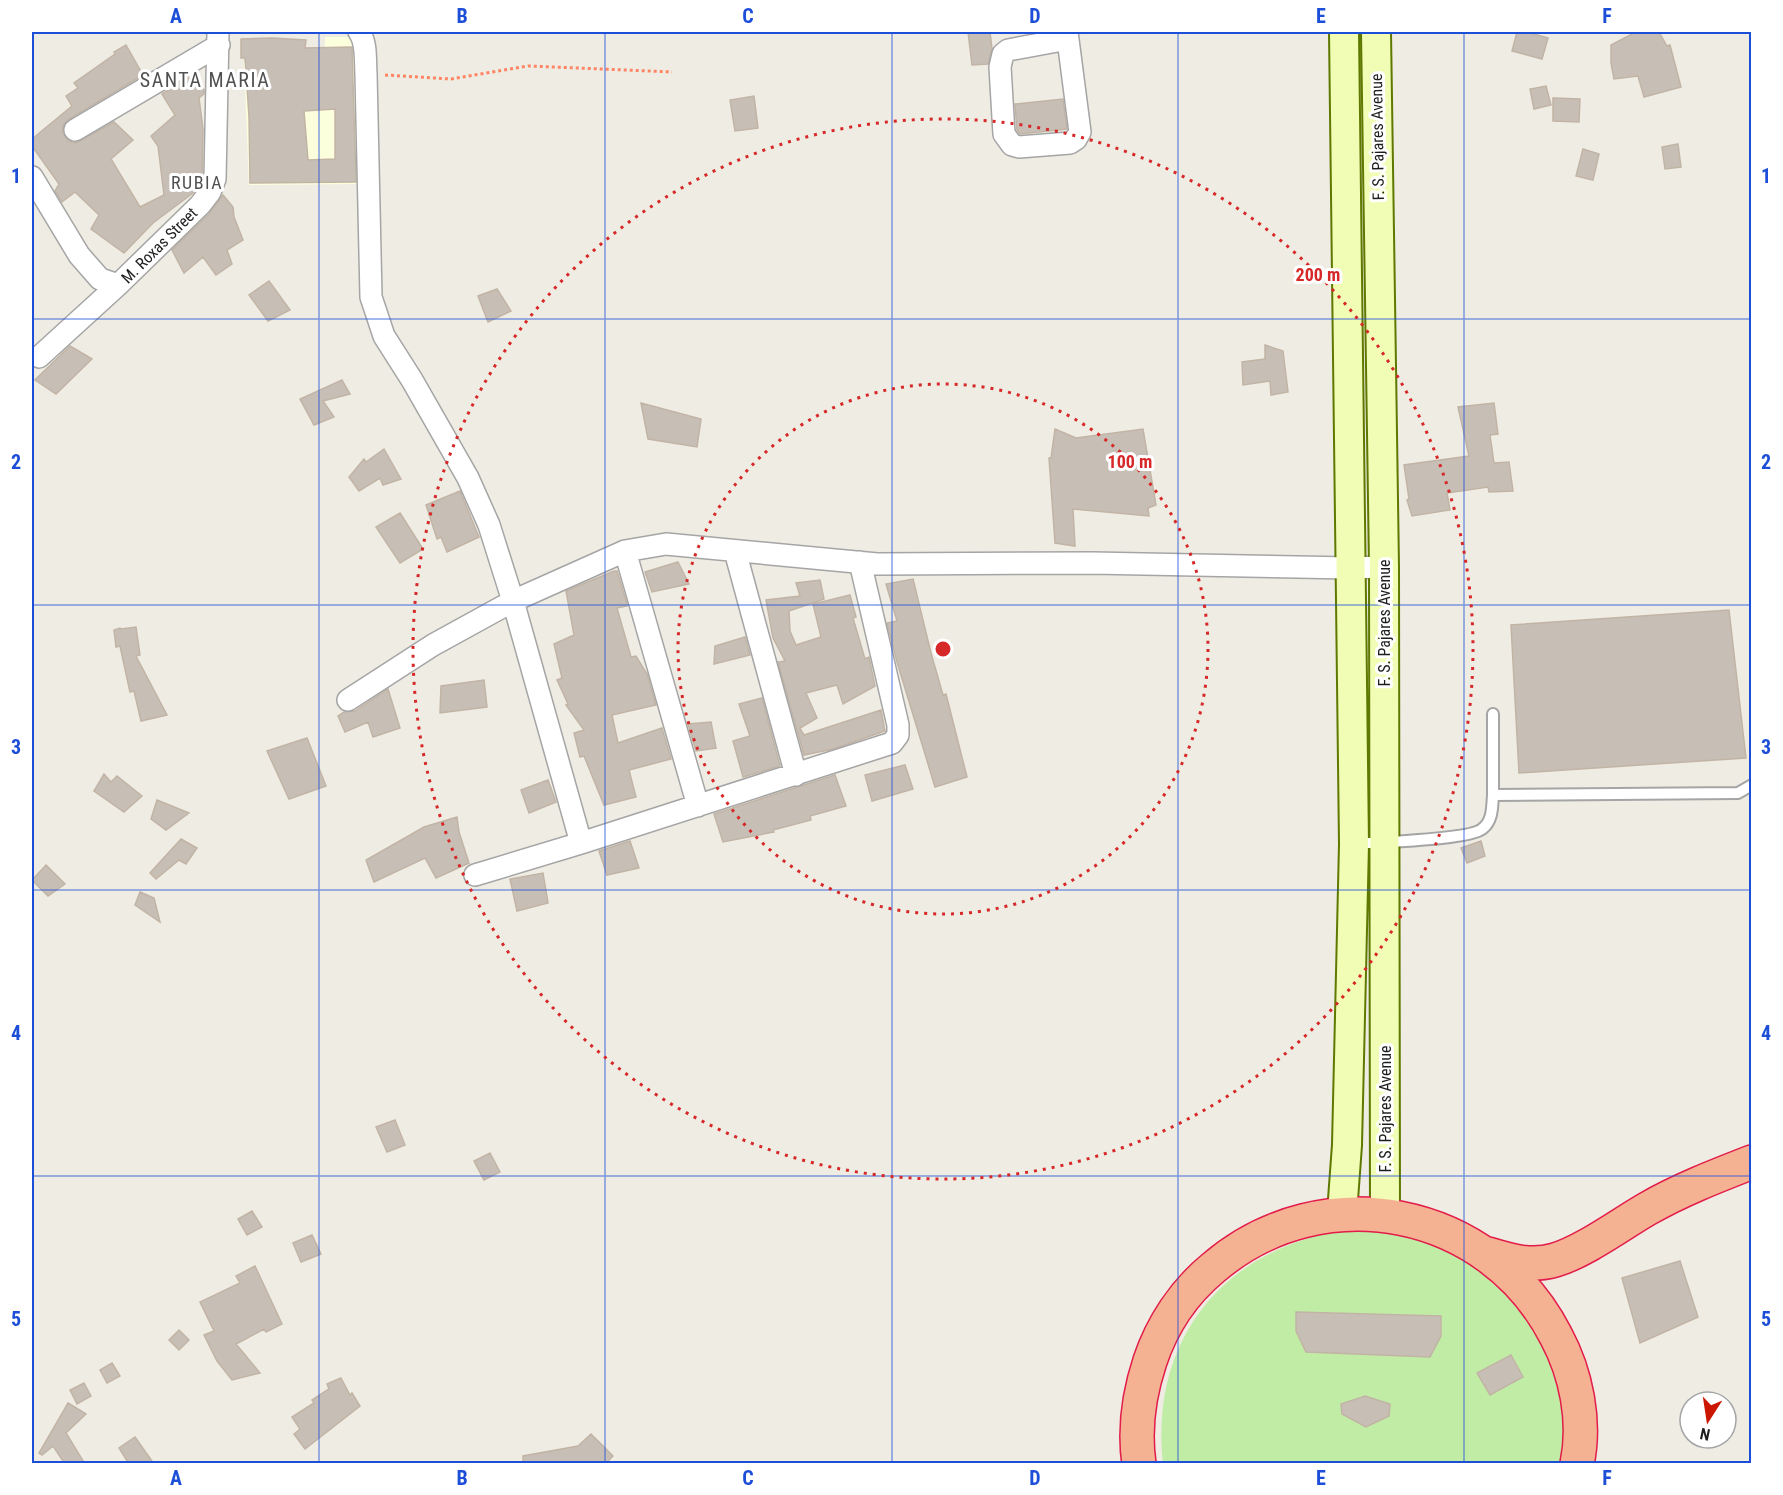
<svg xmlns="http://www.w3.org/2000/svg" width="1783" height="1495" font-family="'Roboto Condensed',sans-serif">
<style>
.education{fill:#fbffdc}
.grass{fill:#c1eca6}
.building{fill:#c7bfb6;stroke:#c2b4a5;stroke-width:1.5;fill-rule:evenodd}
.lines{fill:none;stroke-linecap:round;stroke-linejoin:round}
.service-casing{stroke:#a5a5a5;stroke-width:14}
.minor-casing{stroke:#a5a5a5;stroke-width:24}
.secondary-casing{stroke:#5f7900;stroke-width:32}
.trunk-casing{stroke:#e21c4a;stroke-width:36}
.path{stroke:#ff8564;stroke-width:3;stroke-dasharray:3 3;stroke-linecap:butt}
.service{stroke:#fff;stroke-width:10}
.minor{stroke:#fff;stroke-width:21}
.secondary{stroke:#f1fcb4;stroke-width:28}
.trunk{stroke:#f5b293;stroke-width:33}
.grid{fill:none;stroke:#1d4ed8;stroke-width:1.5;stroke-opacity:0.55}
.ring{fill:none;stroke:#d62828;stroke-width:3;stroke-dasharray:3 6}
.labels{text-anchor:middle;stroke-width:6;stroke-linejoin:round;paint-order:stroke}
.street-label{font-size:16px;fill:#1e1e1e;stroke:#fff}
.neighbourhood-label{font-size:18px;letter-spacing:1.5px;fill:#515151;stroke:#fff}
.quarter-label{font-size:20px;letter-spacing:1.5px;fill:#515151;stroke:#fff}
.centre{fill:#d62828;stroke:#fff;stroke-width:3}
.ring-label{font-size:18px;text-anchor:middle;font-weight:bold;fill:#d62828;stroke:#fff;stroke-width:6;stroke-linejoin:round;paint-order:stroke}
.neatline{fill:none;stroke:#1d4ed8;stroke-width:2}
.grid-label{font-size:20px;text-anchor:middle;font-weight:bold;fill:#1d4ed8}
</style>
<rect width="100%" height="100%" fill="#efece3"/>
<path class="education" d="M 325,37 L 361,37 L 367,184 L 249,185 L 244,62 L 325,55 Z"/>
<path class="grass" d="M 1345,1230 L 1394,1232 L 1463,1256 L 1534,1321 L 1563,1387 L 1566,1463 L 1163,1464 C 1149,1340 1223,1249 1345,1230 Z"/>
<path class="building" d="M 968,32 L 990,32 L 992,49 L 988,64 L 972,65 Z
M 1517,32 L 1527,32 L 1548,38 L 1542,59 L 1512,51 Z
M 1636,32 L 1659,32 L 1667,46 L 1670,45 L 1681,87 L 1644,97 L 1638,76 L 1614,79 L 1611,63 L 1611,45 Z
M 272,38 L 306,40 L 305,48 L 352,47 L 356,182 L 250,183 L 249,117 L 245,58 L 241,58 L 241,39 ZM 335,109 L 335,159 L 308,160 L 304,111 Z
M 126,45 L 143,75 L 69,119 L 64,124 L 62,131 L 68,141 L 76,143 L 114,122 L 133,140 L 111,159 L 140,207 L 164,195 L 158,146 L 151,136 L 175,115 L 162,94 L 194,75 L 204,90 L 204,94 L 199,98 L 203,129 L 202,177 L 199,186 L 193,193 L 153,223 L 124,253 L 91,229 L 99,215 L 75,192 L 62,202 L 55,191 L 59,184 L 32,146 L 32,139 L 72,106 L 66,96 L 78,88 L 74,83 L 115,54 L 114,52 Z
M 1546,86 L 1551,105 L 1534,109 L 1530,89 Z
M 754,96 L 758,128 L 735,131 L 730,100 Z
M 1553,98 L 1580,99 L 1579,122 L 1553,121 Z
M 1063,99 L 1067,129 L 1020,134 L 1017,130 L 1015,104 Z
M 1678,144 L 1681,167 L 1665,169 L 1662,147 Z
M 1583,149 L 1599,154 L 1593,180 L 1576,176 Z
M 223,195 L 233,207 L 234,217 L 243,240 L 227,250 L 232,264 L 216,275 L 203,257 L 184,273 L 172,250 L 209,214 Z
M 269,281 L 290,310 L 268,321 L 249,295 Z
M 497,289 L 511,311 L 488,322 L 478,296 Z
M 1265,345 L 1283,351 L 1288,392 L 1271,395 L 1270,381 L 1243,385 L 1242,362 L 1265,359 Z
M 70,346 L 92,359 L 56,394 L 35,380 Z
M 342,380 L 350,394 L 323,401 L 334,417 L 314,425 L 300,399 Z
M 641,403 L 701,419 L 697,447 L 648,439 Z
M 1494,403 L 1498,434 L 1490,435 L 1494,463 L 1509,462 L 1513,491 L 1489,492 L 1488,487 L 1447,493 L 1450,510 L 1412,516 L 1407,500 L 1409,499 L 1404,465 L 1469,456 L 1458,407 Z
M 1055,429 L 1076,438 L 1143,429 L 1156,505 L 1148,508 L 1149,516 L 1073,509 L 1075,546 L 1055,543 L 1049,458 L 1051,458 Z
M 384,449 L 401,479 L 383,485 L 380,478 L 359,491 L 349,477 L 364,459 L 366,462 Z
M 460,491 L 479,537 L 447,552 L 441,537 L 437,539 L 426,505 Z
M 400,513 L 423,549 L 400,563 L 376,527 Z
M 678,562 L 689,584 L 652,592 L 645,572 Z
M 614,571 L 617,571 L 627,604 L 627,606 L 617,608 L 631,657 L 636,656 L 647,674 L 656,705 L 612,715 L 618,743 L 662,728 L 671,759 L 629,770 L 636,797 L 604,805 L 584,756 L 580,757 L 574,733 L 584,730 L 566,705 L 568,704 L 557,680 L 562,678 L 554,644 L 574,635 L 566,591 Z
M 913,579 L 931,653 L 943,695 L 946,694 L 967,777 L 935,787 L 897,662 L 887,623 L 897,621 L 886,584 Z
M 820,580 L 824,599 L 789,611 L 790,631 L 796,645 L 821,637 L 813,604 L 850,595 L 856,617 L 853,618 L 865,659 L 869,657 L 875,686 L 843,704 L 837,685 L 806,693 L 817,718 L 800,728 L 804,735 L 881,710 L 885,731 L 833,749 L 804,755 L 778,662 L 785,661 L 773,638 L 766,600 L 800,596 L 796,583 Z
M 1729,610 L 1746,758 L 1519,773 L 1511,625 Z
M 136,627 L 140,655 L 136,656 L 167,715 L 141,721 L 134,691 L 130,692 L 120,646 L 116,647 L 114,630 L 120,628 L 121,629 Z
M 745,637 L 750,655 L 714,664 L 715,646 Z
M 484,680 L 487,707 L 440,713 L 441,686 Z
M 388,689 L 400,728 L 373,737 L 368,722 L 345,732 L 338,716 L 344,712 L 355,711 Z
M 762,698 L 780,766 L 743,777 L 733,741 L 750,736 L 739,704 Z
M 711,722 L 716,748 L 696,751 L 688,724 Z
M 307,738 L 326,786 L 289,799 L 267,751 Z
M 905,765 L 913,789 L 872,801 L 865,775 Z
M 104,774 L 111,782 L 117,776 L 142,796 L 124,812 L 94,791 Z
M 835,775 L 846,806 L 810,816 L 811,820 L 773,830 L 774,832 L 723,842 L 714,814 Z
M 548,780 L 556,802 L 529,813 L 521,790 Z
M 157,800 L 189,813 L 166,830 L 151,819 Z
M 457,817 L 459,832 L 469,863 L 436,878 L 425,858 L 374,882 L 366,860 L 424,827 Z
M 181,839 L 197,848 L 186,864 L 179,860 L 156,879 L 150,873 Z
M 630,841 L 639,868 L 607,875 L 599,851 Z
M 1481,841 L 1485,856 L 1467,863 L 1461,848 Z
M 46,865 L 65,884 L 48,896 L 32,880 Z
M 543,873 L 548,903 L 517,911 L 510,879 Z
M 140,892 L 154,898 L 160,922 L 135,905 Z
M 395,1120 L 405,1145 L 387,1152 L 376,1127 Z
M 490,1153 L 500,1172 L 484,1180 L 474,1161 Z
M 252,1211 L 262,1227 L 247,1235 L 238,1219 Z
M 312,1235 L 321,1254 L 301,1262 L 293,1243 Z
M 1680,1261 L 1698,1317 L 1640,1343 L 1622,1278 Z
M 255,1266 L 282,1324 L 266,1332 L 264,1329 L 236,1344 L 260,1373 L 232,1380 L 217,1361 L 204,1335 L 214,1331 L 200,1302 L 240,1283 L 236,1276 Z
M 1296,1312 L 1441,1316 L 1441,1336 L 1430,1357 L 1306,1352 L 1296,1331 Z
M 179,1330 L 189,1340 L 179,1350 L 169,1340 Z
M 1511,1355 L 1523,1377 L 1490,1395 L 1477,1373 Z
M 112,1363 L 120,1376 L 107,1383 L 100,1370 Z
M 341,1378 L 350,1395 L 352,1393 L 360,1406 L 305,1449 L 294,1434 L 300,1429 L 292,1417 L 314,1403 L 312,1400 L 329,1389 L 327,1384 Z
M 84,1383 L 91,1396 L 77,1404 L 70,1390 Z
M 1365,1396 L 1390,1404 L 1389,1416 L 1366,1427 L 1342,1414 L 1341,1404 Z
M 68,1403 L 86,1414 L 66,1433 L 85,1464 L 65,1464 L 53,1446 L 42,1455 L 39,1453 Z
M 591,1434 L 613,1456 L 605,1464 L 523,1464 L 523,1456 L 578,1446 Z
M 135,1437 L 154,1464 L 129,1464 L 119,1448 Z"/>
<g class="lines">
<defs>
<path id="service" d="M 1493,714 L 1493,795 L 1738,793 L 1752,785
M 1354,844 C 1376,842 1469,840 1482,829 C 1493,821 1492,807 1493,795"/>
<path id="minor" d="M 359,32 C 367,42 365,61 366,74 L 371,297 L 384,336 L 412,380 L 468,478 L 489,525 L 513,601 L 581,843
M 1067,32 L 1080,132 L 1076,139 L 1070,143 L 1019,147 L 1012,145 L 1004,134 L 1000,67 L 1003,54 L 1008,50 L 1068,39
M 75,130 L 219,45
M 32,177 L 79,255 L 100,279 L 118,285
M 39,357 L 118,285 L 200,205 L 210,192 L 215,179 L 218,32
M 625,551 L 698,806
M 735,551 L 796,775
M 348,700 L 433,645 L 513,601 L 625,551 L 666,544 L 877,564 L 1092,563 L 1350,568 L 1384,567
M 475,875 L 581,843 L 892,743 L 898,735 L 898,725 L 860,562"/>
<path id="secondary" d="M 1376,32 L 1384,567 L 1385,1215
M 1342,1213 L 1347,1145 L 1354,844 L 1344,32"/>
<path id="trunk" d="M 1488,1254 C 1511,1261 1532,1267 1555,1260 C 1583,1252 1621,1224 1647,1209 C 1680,1190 1716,1176 1752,1162
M 1139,1464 C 1134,1429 1139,1394 1150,1361 C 1162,1325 1184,1292 1213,1268 C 1323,1174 1490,1207 1556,1336 C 1576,1373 1586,1421 1577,1464"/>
</defs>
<use href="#service" class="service-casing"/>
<use href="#minor" class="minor-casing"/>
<use href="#secondary" class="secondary-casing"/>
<use href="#trunk" class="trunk-casing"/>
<path class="path" d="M 385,75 L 451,79 L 528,66 L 672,72"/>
<use href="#service" class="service"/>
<use href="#minor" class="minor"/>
<use href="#secondary" class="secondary"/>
<use href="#trunk" class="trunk"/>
</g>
<path class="grid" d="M 319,32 L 319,1464M 605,32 L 605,1464M 892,32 L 892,1464M 1178,32 L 1178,1464M 1464,32 L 1464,1464M 32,319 L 1752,319M 32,605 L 1752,605M 32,890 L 1752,890M 32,1176 L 1752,1176"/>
<g class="ring">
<circle cx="943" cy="649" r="265"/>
<circle cx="943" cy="649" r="530"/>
</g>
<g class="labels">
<g class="street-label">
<text transform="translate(1377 137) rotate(-91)" y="6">F. S. Pajares Avenue</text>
<text transform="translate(159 245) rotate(-45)" y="6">M. Roxas Street</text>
<text transform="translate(1384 623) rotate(-90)" y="6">F. S. Pajares Avenue</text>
<text transform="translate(1385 1109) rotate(-90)" y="6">F. S. Pajares Avenue</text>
</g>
<g class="neighbourhood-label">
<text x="197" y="189">RUBIA</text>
</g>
<g class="quarter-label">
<text x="205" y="87">SANTA MARIA</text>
</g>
</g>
<circle cx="943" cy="649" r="9" class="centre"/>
<g class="ring-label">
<text x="1318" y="281">200 m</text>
<text x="1130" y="468">100 m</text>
</g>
<rect width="1783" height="1495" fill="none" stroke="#ffffff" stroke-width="66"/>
<g transform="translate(1708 1420) rotate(192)"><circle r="28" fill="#ffffff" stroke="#a5a5a5" stroke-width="1.5"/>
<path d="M0-4.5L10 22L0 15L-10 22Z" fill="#cb1600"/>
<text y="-9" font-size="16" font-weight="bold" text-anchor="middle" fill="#1e1e1e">N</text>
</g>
<rect x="33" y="33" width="1717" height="1429" class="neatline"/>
<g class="grid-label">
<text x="176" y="23">A</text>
<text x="462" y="23">B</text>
<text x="748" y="23">C</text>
<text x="1035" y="23">D</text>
<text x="1321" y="23">E</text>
<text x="1607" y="23">F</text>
<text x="16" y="183">1</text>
<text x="1766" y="183">1</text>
<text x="16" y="469">2</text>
<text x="1766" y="469">2</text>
<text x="16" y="754">3</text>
<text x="1766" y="754">3</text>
<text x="16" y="1040">4</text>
<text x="1766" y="1040">4</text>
<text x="16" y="1326">5</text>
<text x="1766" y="1326">5</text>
<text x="176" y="1485">A</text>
<text x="462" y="1485">B</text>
<text x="748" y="1485">C</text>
<text x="1035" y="1485">D</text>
<text x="1321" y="1485">E</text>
<text x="1607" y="1485">F</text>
</g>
</svg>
